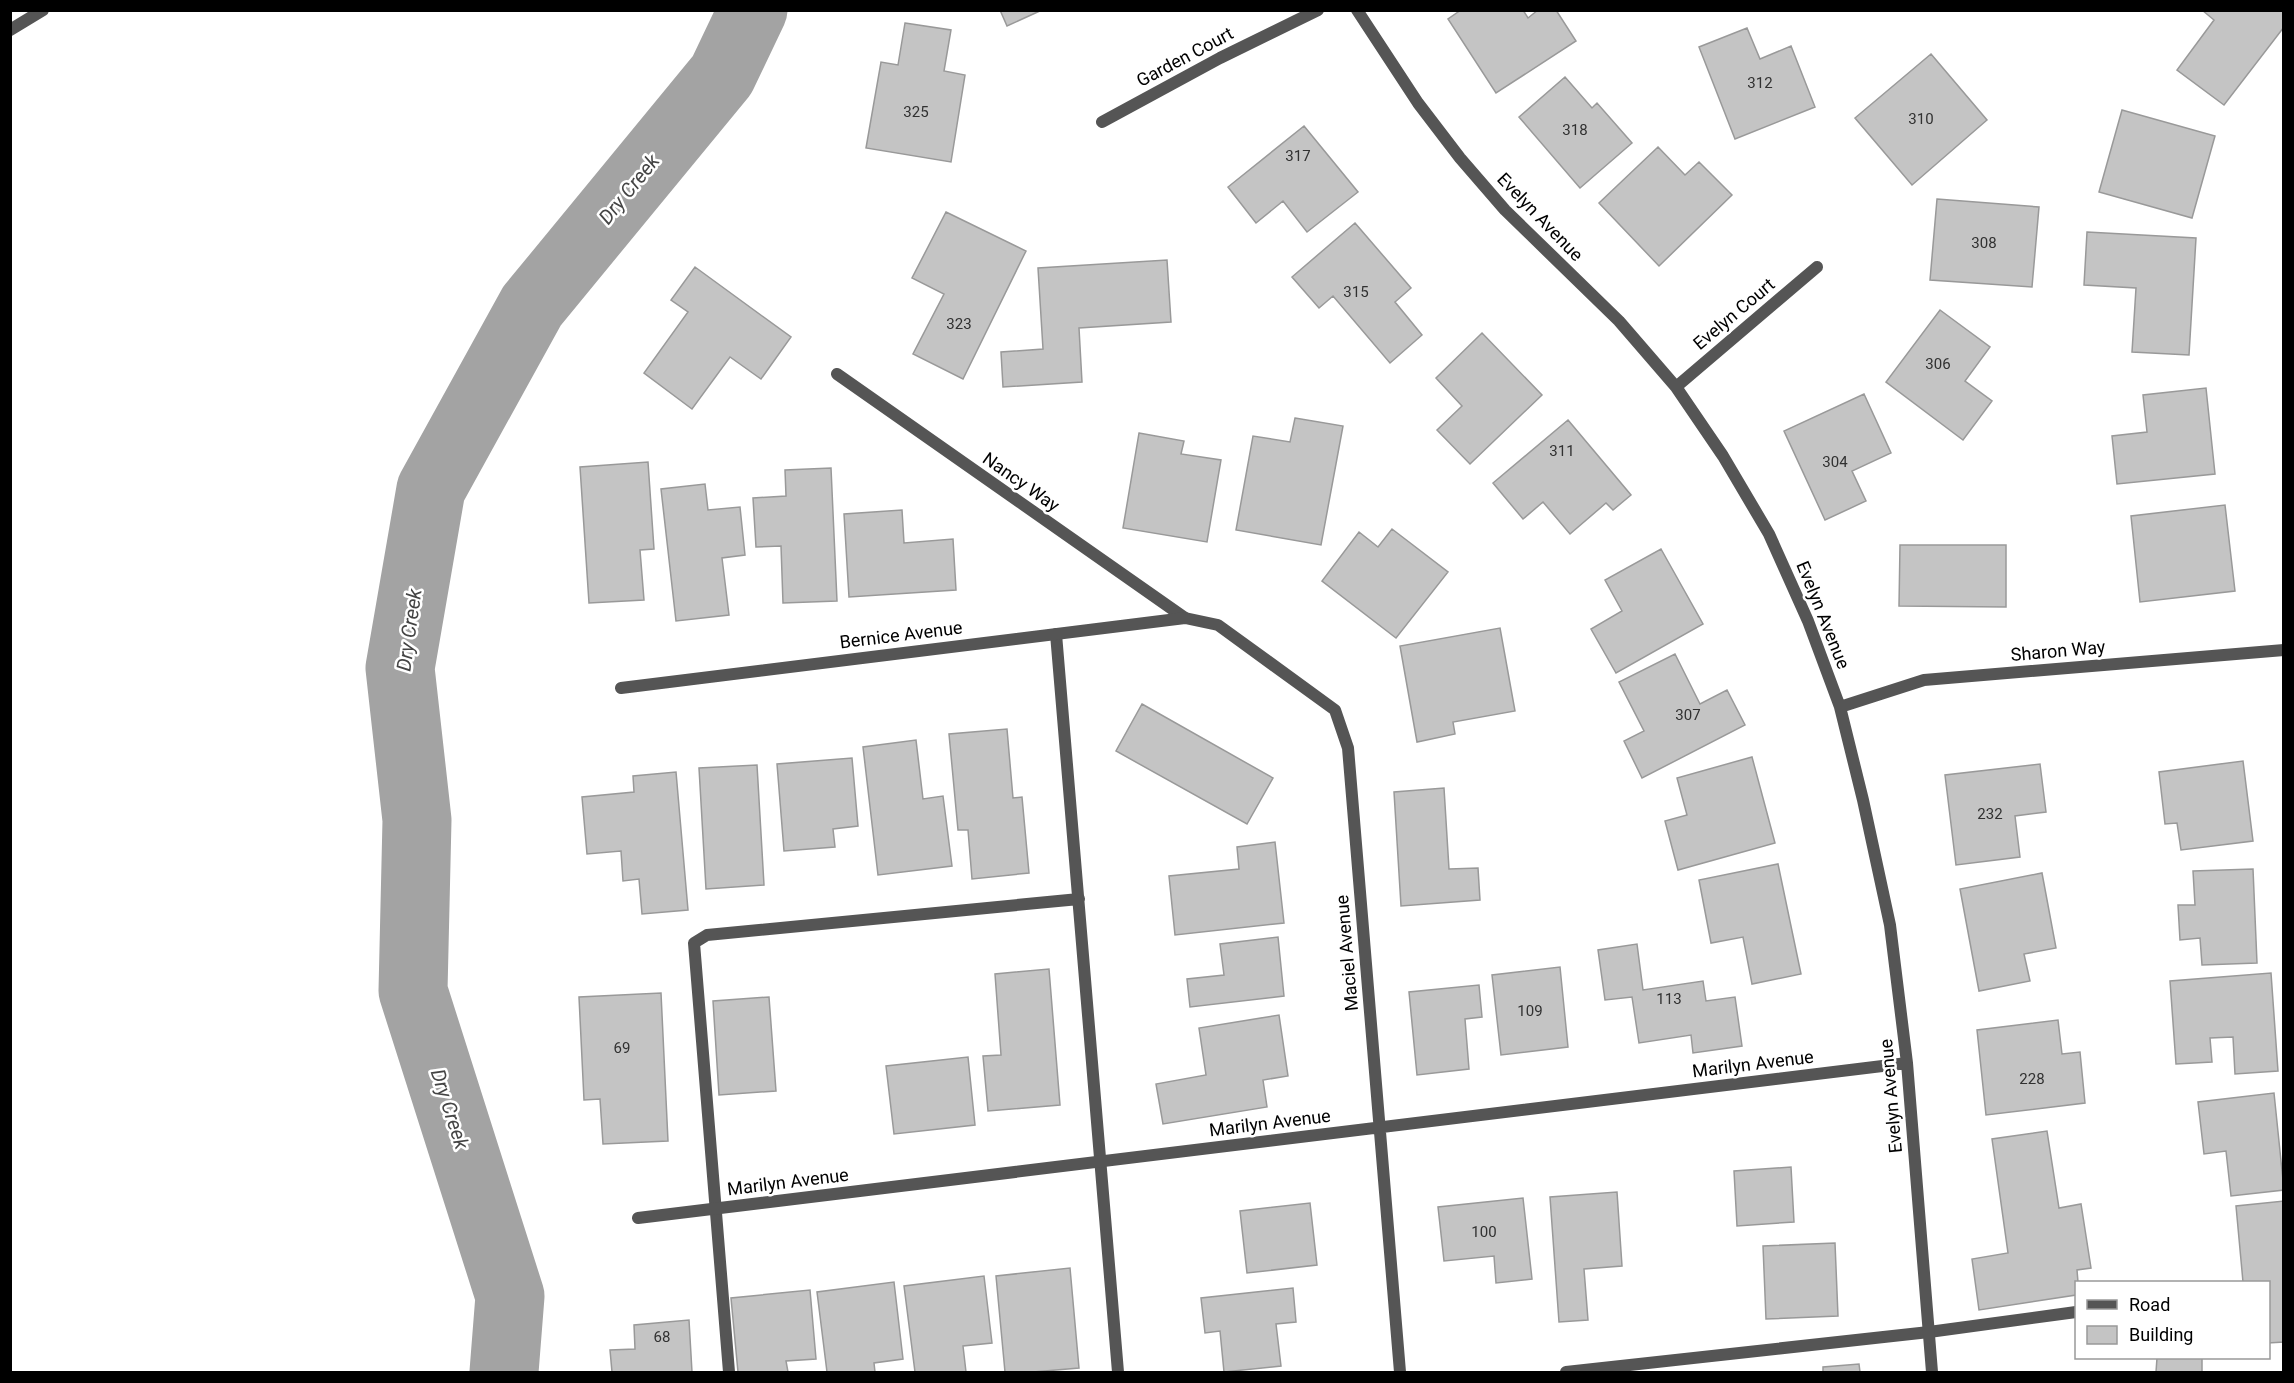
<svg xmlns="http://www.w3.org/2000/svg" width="2294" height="1383" font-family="Roboto,sans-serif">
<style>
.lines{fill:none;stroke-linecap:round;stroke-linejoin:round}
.river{stroke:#a3a3a3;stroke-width:69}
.building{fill:#c4c4c4;stroke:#999;stroke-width:1.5}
.lane{stroke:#555;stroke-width:12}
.street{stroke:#555;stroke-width:12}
.labels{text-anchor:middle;stroke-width:5;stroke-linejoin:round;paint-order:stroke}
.number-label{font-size:15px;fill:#313131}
.street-label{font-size:18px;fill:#000;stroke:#fff}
.water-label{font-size:20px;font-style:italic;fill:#444;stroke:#fff}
</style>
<rect width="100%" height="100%" fill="#fff"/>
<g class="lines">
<path class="river" d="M 504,1372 L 510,1296 L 413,991 L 417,820 L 400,668 L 431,489 L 532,306 L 722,75 L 753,10"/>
</g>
<path class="building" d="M 1000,10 L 1042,10 L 1007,26 Z
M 1461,10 L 1523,10 L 1528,18 L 1538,10 L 1556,10 L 1576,41 L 1496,93 L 1448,19 Z
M 2202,10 L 2284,10 L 2284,27 L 2224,105 L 2177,70 L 2214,20 Z
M 905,23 L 951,30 L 944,71 L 965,75 L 951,162 L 866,148 L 881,62 L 898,65 Z
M 1747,28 L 1760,59 L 1791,46 L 1815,107 L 1735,139 L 1699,47 Z
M 1931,54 L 1987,120 L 1912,185 L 1855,118 Z
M 1565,77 L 1592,108 L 1597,103 L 1632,143 L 1580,188 L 1519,117 Z
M 2122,110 L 2215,136 L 2192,218 L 2099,192 Z
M 1304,126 L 1358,192 L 1307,232 L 1283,201 L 1256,223 L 1228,187 Z
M 1658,147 L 1685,175 L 1699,162 L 1732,195 L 1659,266 L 1599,203 Z
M 1937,199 L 2039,207 L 2032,287 L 1930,280 Z
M 946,212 L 1026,251 L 963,379 L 913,354 L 944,294 L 912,278 Z
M 1355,223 L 1411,288 L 1395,302 L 1422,335 L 1390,363 L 1333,296 L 1319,308 L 1292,277 Z
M 2087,232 L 2196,238 L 2189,355 L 2132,352 L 2136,288 L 2084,285 Z
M 1167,260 L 1171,322 L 1079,328 L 1082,382 L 1003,387 L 1001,352 L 1043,349 L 1038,268 Z
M 695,267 L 791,337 L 761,379 L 730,357 L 692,409 L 644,373 L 688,312 L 671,300 Z
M 1940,310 L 1990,347 L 1965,381 L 1992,401 L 1963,440 L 1886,382 Z
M 1482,333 L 1542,395 L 1470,464 L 1437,430 L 1462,406 L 1436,378 Z
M 2206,388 L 2215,474 L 2117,484 L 2112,436 L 2147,432 L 2143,395 Z
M 1864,394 L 1891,453 L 1852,471 L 1866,501 L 1825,520 L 1784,431 Z
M 1295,418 L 1343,426 L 1321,545 L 1236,530 L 1253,436 L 1290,442 Z
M 1568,420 L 1631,495 L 1613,510 L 1606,503 L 1570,534 L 1543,502 L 1523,519 L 1493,483 Z
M 1139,433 L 1184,441 L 1181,454 L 1221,460 L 1207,542 L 1123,528 Z
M 648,462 L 654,549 L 640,550 L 644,600 L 589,603 L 580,467 Z
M 831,468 L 837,601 L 783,603 L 781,546 L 756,547 L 753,498 L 786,496 L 785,470 Z
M 705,484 L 708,510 L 740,507 L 745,555 L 722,558 L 729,615 L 676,621 L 661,489 Z
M 2225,505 L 2235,591 L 2140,602 L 2131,516 Z
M 902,510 L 904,543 L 953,539 L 956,590 L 849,597 L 844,514 Z
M 1392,529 L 1448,572 L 1396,638 L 1322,581 L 1359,532 L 1378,547 Z
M 1900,545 L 2006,545 L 2006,607 L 1899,606 Z
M 1661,549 L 1703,624 L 1616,673 L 1591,629 L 1622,611 L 1605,580 Z
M 1500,628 L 1515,711 L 1453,722 L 1455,734 L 1417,742 L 1400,646 Z
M 1675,654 L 1700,704 L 1727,690 L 1745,725 L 1642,778 L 1624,741 L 1644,731 L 1619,682 Z
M 1142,704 L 1273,778 L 1247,824 L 1116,751 Z
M 1007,729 L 1013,798 L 1022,797 L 1029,873 L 972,879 L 968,830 L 958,830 L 949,734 Z
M 916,740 L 923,799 L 943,796 L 952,866 L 878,875 L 863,747 Z
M 1752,757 L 1775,843 L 1678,870 L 1665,821 L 1687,815 L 1677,778 Z
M 852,758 L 858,826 L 833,829 L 835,847 L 784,851 L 777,764 Z
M 2243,761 L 2253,841 L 2181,850 L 2177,823 L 2165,824 L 2159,772 Z
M 2040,764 L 2046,812 L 2015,816 L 2020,857 L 1956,865 L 1945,775 Z
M 757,765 L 764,885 L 706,889 L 699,768 Z
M 676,772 L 688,910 L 642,914 L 639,879 L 623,881 L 621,851 L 587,854 L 582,797 L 634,792 L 633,776 Z
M 1444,788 L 1449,869 L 1478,868 L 1480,900 L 1401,906 L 1394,792 Z
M 1275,842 L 1284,923 L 1175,935 L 1169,876 L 1239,869 L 1237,847 Z
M 1778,864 L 1801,974 L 1752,984 L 1743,937 L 1711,943 L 1699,880 Z
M 2253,869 L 2257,963 L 2202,965 L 2200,938 L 2180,940 L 2178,905 L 2195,905 L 2193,871 Z
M 2042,873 L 2056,948 L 2024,954 L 2030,981 L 1979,991 L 1960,889 Z
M 1278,937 L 1284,996 L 1190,1007 L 1187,979 L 1224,975 L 1220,944 Z
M 1637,944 L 1643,990 L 1703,981 L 1706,1001 L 1735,997 L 1742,1046 L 1693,1053 L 1691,1035 L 1639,1043 L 1632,997 L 1605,1000 L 1598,950 Z
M 1560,967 L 1568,1047 L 1501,1055 L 1492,975 Z
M 1049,969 L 1060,1105 L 988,1111 L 983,1056 L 1001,1055 L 995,974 Z
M 2271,973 L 2278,1071 L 2235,1074 L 2233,1037 L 2210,1038 L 2212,1062 L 2176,1064 L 2170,981 Z
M 1479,985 L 1482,1017 L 1465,1019 L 1469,1069 L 1417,1075 L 1409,992 Z
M 661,993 L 668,1141 L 603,1144 L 600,1099 L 584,1100 L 579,997 Z
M 769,997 L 776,1091 L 719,1095 L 713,1001 Z
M 1279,1015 L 1288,1076 L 1263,1080 L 1267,1107 L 1163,1124 L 1156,1084 L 1206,1075 L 1199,1028 Z
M 2058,1020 L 2062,1054 L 2080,1052 L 2085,1103 L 1986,1115 L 1977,1030 Z
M 968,1057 L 975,1125 L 894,1134 L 886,1066 Z
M 2274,1093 L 2284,1190 L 2231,1196 L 2226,1151 L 2204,1154 L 2198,1102 Z
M 2047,1131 L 2059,1208 L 2081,1204 L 2091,1268 L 2077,1270 L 2078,1282 L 2076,1282 L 2076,1295 L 1979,1310 L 1972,1259 L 2008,1253 L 1992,1139 Z
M 1791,1167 L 1794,1222 L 1737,1226 L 1734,1171 Z
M 1617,1192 L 1622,1266 L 1584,1269 L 1588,1320 L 1559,1322 L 1550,1197 Z
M 1523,1198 L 1532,1279 L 1496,1283 L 1494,1256 L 1444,1261 L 1438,1207 Z
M 2284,1201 L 2284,1342 L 2268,1343 L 2268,1282 L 2243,1282 L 2236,1206 Z
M 1310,1203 L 1317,1265 L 1247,1273 L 1240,1211 Z
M 1835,1243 L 1838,1316 L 1766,1319 L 1763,1246 Z
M 1070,1268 L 1079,1368 L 1033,1372 L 1005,1372 L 996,1276 Z
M 984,1276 L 992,1343 L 963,1346 L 966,1372 L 915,1372 L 904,1286 Z
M 894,1282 L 903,1359 L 874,1363 L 875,1372 L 827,1372 L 817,1292 Z
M 1293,1288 L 1296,1322 L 1276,1324 L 1281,1366 L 1224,1372 L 1220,1331 L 1205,1333 L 1201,1298 Z
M 810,1290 L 816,1359 L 786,1361 L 788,1372 L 738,1372 L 731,1298 Z
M 689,1320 L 692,1372 L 612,1372 L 610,1350 L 635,1349 L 634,1325 Z
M 2157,1358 L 2202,1358 L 2202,1372 L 2156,1372 Z
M 1859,1364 L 1860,1372 L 1823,1372 L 1823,1367 Z"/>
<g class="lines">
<path class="lane" d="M 10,30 L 43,10
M 837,374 L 1185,618
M 1056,634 L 1118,1372
M 729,1372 L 694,943 L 707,935 L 1079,899
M 1566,1372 L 1929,1332 L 2076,1312"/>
<path class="street" d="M 1357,10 L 1418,103 L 1460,158 L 1505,210 L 1619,321 L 1676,387 L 1723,456 L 1769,534 L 1808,621 L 1840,707 L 1863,800 L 1890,925 L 1907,1063 L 1932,1372
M 1102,122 L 1220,58 L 1318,10
M 1676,387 L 1817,267
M 621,688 L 1185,618 L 1218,625 L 1335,710 L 1348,748 L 1400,1372
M 1840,707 L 1924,680 L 2284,650
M 638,1218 L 1907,1063"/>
</g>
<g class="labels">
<g class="number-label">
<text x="1760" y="88">312</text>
<text x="916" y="117">325</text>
<text x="1921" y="124">310</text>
<text x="1575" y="135">318</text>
<text x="1298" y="161">317</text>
<text x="1984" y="248">308</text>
<text x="1356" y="297">315</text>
<text x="959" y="329">323</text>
<text x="1938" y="369">306</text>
<text x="1562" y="456">311</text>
<text x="1835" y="467">304</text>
<text x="1688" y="720">307</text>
<text x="1990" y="819">232</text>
<text x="1669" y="1004">113</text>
<text x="1530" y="1016">109</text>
<text x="622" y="1053">69</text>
<text x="2032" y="1084">228</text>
<text x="1484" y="1237">100</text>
<text x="662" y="1342">68</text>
</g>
<g class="street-label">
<text transform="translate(1185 57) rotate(-28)" y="6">Garden Court</text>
<text transform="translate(1540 217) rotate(46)" y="6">Evelyn Avenue</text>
<text transform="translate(1734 314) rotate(-40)" y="6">Evelyn Court</text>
<text transform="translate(1021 482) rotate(35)" y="6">Nancy Way</text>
<text transform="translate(1823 615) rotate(68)" y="6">Evelyn Avenue</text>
<text transform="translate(901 635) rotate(-7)" y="6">Bernice Avenue</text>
<text transform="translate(2058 651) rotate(-5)" y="6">Sharon Way</text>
<text transform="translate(1347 953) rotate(-95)" y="6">Maciel Avenue</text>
<text transform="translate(1753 1064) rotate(-7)" y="6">Marilyn Avenue</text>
<text transform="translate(1891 1096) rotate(-95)" y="6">Evelyn Avenue</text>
<text transform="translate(1270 1123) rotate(-7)" y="6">Marilyn Avenue</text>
<text transform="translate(788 1182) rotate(-7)" y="6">Marilyn Avenue</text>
</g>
<g class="water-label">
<text transform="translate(629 189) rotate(-51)" y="7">Dry Creek</text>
<text transform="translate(409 630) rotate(-82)" y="7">Dry Creek</text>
<text transform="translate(450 1109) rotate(72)" y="7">Dry Creek</text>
</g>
</g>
<rect width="2294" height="1383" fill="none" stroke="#000000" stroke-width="24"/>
<rect x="2075" y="1281" width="195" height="78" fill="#ffffff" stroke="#999999" stroke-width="1.5"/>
<rect x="2087" y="1300" width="30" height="9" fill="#555555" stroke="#999999" stroke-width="1.5"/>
<text x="2129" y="1311" font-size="18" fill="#000000">Road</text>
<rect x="2087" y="1326" width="30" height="18" fill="#c4c4c4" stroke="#999999" stroke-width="1.5"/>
<text x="2129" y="1341" font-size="18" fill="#000000">Building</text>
</svg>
